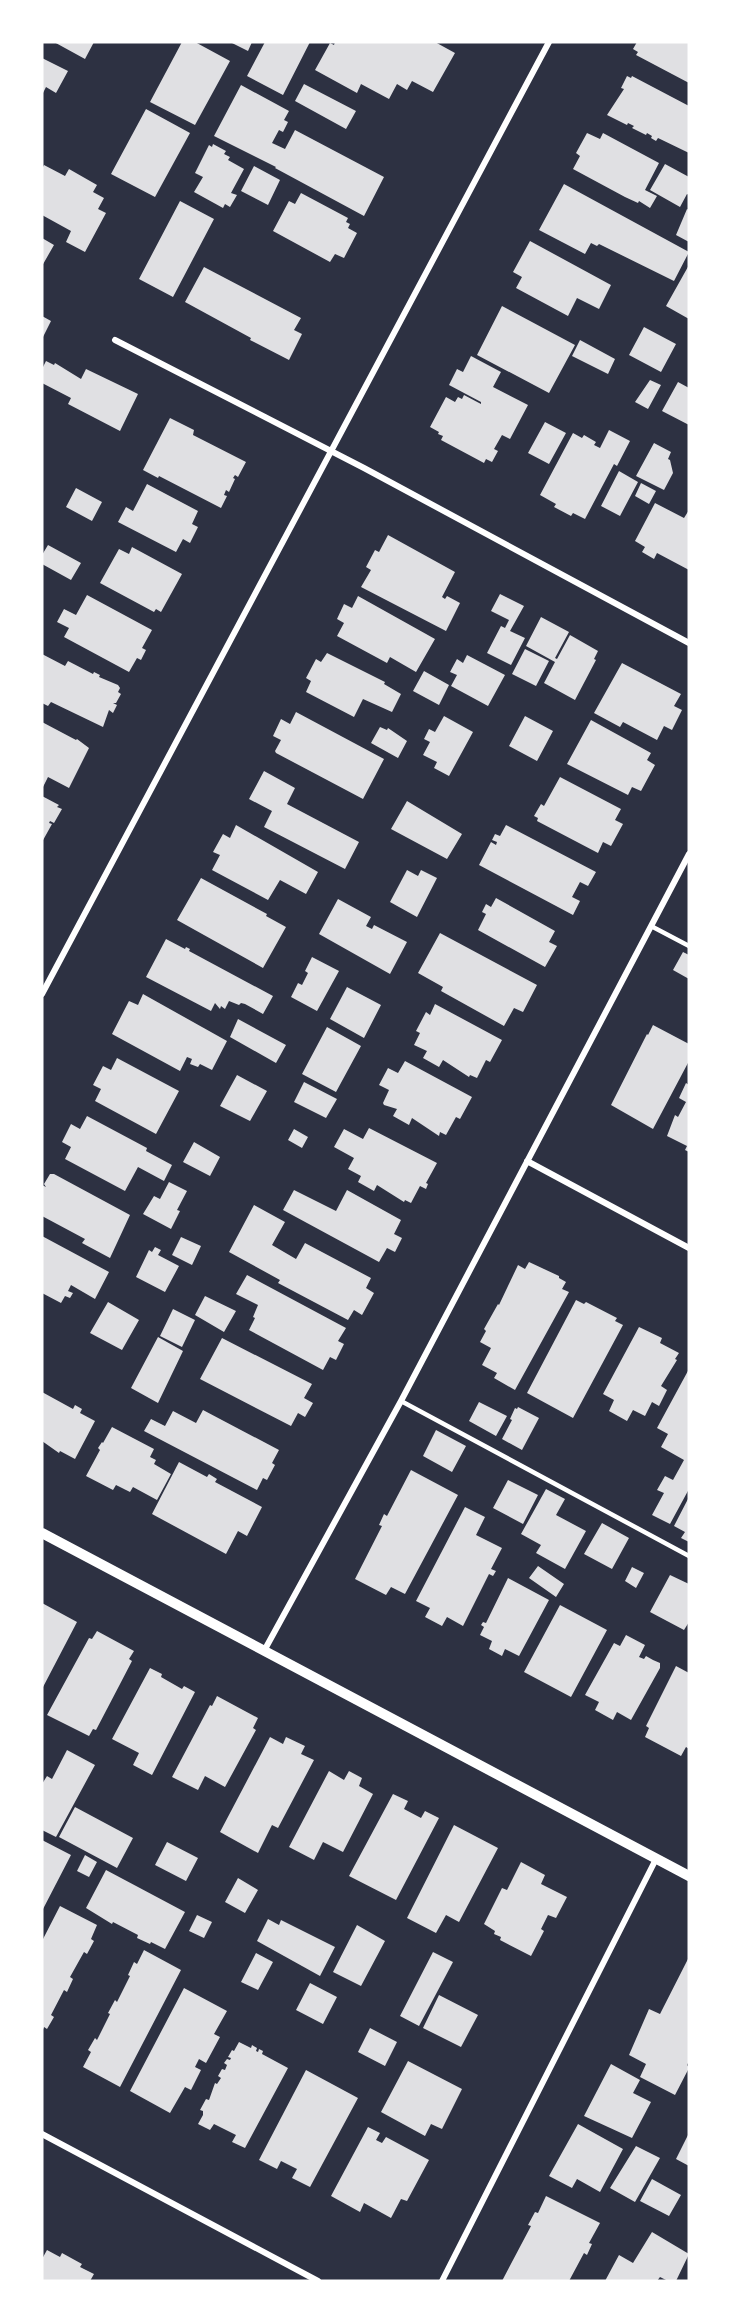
<svg xmlns="http://www.w3.org/2000/svg" width="731" height="2323" font-family="'Titillium Web',sans-serif">
<style>
.building{fill:#e0e0e3}
.lines{fill:none;stroke-linecap:round;stroke-linejoin:round}
.service{stroke:#fff;stroke-width:4.5}
.minor{stroke:#fff;stroke-width:6}
.tertiary{stroke:#fff;stroke-width:10}
</style>
<rect width="100%" height="100%" fill="#2d3142"/>
<path class="building" d="M 54,42 L 94,42 L 85,59 Z
M 182,42 L 195,42 L 230,61 L 195,125 L 150,102 Z
M 230,42 L 252,42 L 248,51 Z
M 265,42 L 310,42 L 283,95 L 247,76 Z
M 335,42 L 435,42 L 455,53 L 433,92 L 412,81 L 407,90 L 397,84 L 389,99 L 361,84 L 357,93 L 315,70 L 330,43 L 334,45 Z
M 637,42 L 689,42 L 689,83 L 636,55 L 638,52 L 633,49 Z
M 42,58 L 68,71 L 56,93 L 46,87 L 42,95 Z
M 627,76 L 631,78 L 632,76 L 689,106 L 689,153 L 658,138 L 656,141 L 651,138 L 652,136 L 647,133 L 646,135 L 632,128 L 634,126 L 628,123 L 627,125 L 607,115 L 624,89 L 621,88 Z
M 304,84 L 356,111 L 346,129 L 295,101 Z
M 241,85 L 289,111 L 284,120 L 288,122 L 283,132 L 279,130 L 272,143 L 285,149 L 295,130 L 384,177 L 364,216 L 275,168 L 276,167 L 214,136 Z
M 146,109 L 190,133 L 155,197 L 111,174 Z
M 587,133 L 600,139 L 603,133 L 659,163 L 645,190 L 657,196 L 650,208 L 639,201 L 638,203 L 625,197 L 573,169 L 580,156 L 576,153 Z
M 213,144 L 226,151 L 224,154 L 230,157 L 228,160 L 244,169 L 231,193 L 237,195 L 230,207 L 225,204 L 223,208 L 194,192 L 203,177 L 195,173 L 209,145 L 212,147 Z
M 665,164 L 689,177 L 689,195 L 687,194 L 680,207 L 650,190 Z
M 44,165 L 65,176 L 69,169 L 97,185 L 93,192 L 104,198 L 98,209 L 106,213 L 85,252 L 66,242 L 71,231 L 42,215 L 42,169 Z
M 254,166 L 280,180 L 268,205 L 241,191 Z
M 564,184 L 689,252 L 674,281 L 599,244 L 597,246 L 591,243 L 585,254 L 539,230 Z
M 301,193 L 348,218 L 346,222 L 350,224 L 348,228 L 357,233 L 344,258 L 335,254 L 330,262 L 273,231 L 289,201 L 295,204 Z
M 180,201 L 214,219 L 173,297 L 139,279 Z
M 687,209 L 689,210 L 689,242 L 676,235 Z
M 42,238 L 54,245 L 42,266 Z
M 530,241 L 611,285 L 599,309 L 577,298 L 568,316 L 516,288 L 522,277 L 513,272 Z
M 689,265 L 689,319 L 666,306 Z
M 204,267 L 301,318 L 294,330 L 302,334 L 289,360 L 250,340 L 251,338 L 185,302 Z
M 502,306 L 575,345 L 549,393 L 477,355 Z
M 42,316 L 51,321 L 42,339 Z
M 644,327 L 676,344 L 661,372 L 629,355 Z
M 580,340 L 615,359 L 608,374 L 572,356 Z
M 471,356 L 501,372 L 493,387 L 528,405 L 510,439 L 502,435 L 494,449 L 498,451 L 492,462 L 486,459 L 484,463 L 441,440 L 443,436 L 438,434 L 439,432 L 430,427 L 446,397 L 455,402 L 458,397 L 462,399 L 464,395 L 481,404 L 481,402 L 449,385 L 457,369 L 463,372 Z
M 46,361 L 54,365 L 55,363 L 81,379 L 86,369 L 138,394 L 120,431 L 68,404 L 71,398 L 42,383 L 42,369 Z
M 650,380 L 661,385 L 648,409 L 635,402 Z
M 678,382 L 689,388 L 689,425 L 662,411 Z
M 170,418 L 194,430 L 193,435 L 246,462 L 238,477 L 235,475 L 233,478 L 235,479 L 229,492 L 226,490 L 224,495 L 227,496 L 221,508 L 159,476 L 158,478 L 143,470 Z
M 545,422 L 566,433 L 549,464 L 528,453 Z
M 609,430 L 630,441 L 617,466 L 614,464 L 585,519 L 573,513 L 571,516 L 554,507 L 556,504 L 540,495 L 573,433 L 582,438 L 584,435 L 596,442 L 594,445 L 600,448 Z
M 654,443 L 671,452 L 668,459 L 670,460 L 673,473 L 664,490 L 636,476 Z
M 619,471 L 638,482 L 620,516 L 601,506 Z
M 641,483 L 656,491 L 649,504 L 635,496 Z
M 147,484 L 198,511 L 192,524 L 198,527 L 190,543 L 183,539 L 176,552 L 118,522 L 126,507 L 133,511 Z
M 76,488 L 102,502 L 92,521 L 66,507 Z
M 655,503 L 684,518 L 689,510 L 689,570 L 657,553 L 654,559 L 642,552 L 645,547 L 635,541 Z
M 388,535 L 455,572 L 442,597 L 445,599 L 447,596 L 460,603 L 446,631 L 361,587 L 371,570 L 366,567 L 375,550 L 379,552 Z
M 48,545 L 81,563 L 71,580 L 42,564 L 42,555 Z
M 132,547 L 182,574 L 161,612 L 156,609 L 154,612 L 100,583 L 119,549 L 129,554 Z
M 500,594 L 524,606 L 510,631 L 525,638 L 511,665 L 487,653 L 501,626 L 505,628 L 509,620 L 491,611 Z
M 87,595 L 152,630 L 142,648 L 146,650 L 141,660 L 137,658 L 129,672 L 64,637 L 69,628 L 57,622 L 64,609 L 76,615 Z
M 358,596 L 435,639 L 416,672 L 390,657 L 387,663 L 337,636 L 344,623 L 337,619 L 344,604 L 352,608 Z
M 541,617 L 569,632 L 555,658 L 557,659 L 570,635 L 598,651 L 594,659 L 596,660 L 575,700 L 544,683 L 555,662 L 526,646 Z
M 525,649 L 549,661 L 536,686 L 512,674 Z
M 327,653 L 385,682 L 384,684 L 401,694 L 392,712 L 363,699 L 354,717 L 306,692 L 311,681 L 306,678 L 316,659 L 321,662 Z
M 42,654 L 65,666 L 68,661 L 93,674 L 94,672 L 100,675 L 99,677 L 118,685 L 120,688 L 118,692 L 121,694 L 116,703 L 113,703 L 117,705 L 113,713 L 109,710 L 103,727 L 51,702 L 48,706 L 42,703 Z
M 467,655 L 505,675 L 488,706 L 451,686 L 457,675 L 450,672 L 457,659 L 463,663 Z
M 622,663 L 681,694 L 674,706 L 682,710 L 672,730 L 664,726 L 657,740 L 623,722 L 620,727 L 594,713 Z
M 424,671 L 449,685 L 439,705 L 413,691 Z
M 296,712 L 384,759 L 363,799 L 276,753 L 275,751 L 281,740 L 273,736 L 281,719 L 290,724 Z
M 444,716 L 473,732 L 449,776 L 434,768 L 437,762 L 423,755 L 430,742 L 424,739 L 429,729 L 435,732 Z
M 525,716 L 553,731 L 537,761 L 509,746 Z
M 591,720 L 651,753 L 647,760 L 655,765 L 641,791 L 632,787 L 628,795 L 567,764 Z
M 42,722 L 76,740 L 77,739 L 89,748 L 69,788 L 48,777 L 42,789 Z
M 380,727 L 387,730 L 388,728 L 407,741 L 398,758 L 371,743 Z
M 264,771 L 295,788 L 287,804 L 359,842 L 345,869 L 264,827 L 272,811 L 249,799 Z
M 560,777 L 621,809 L 615,820 L 623,824 L 611,846 L 603,842 L 598,853 L 537,821 L 538,818 L 534,816 L 541,804 L 544,806 Z
M 42,796 L 59,805 L 57,807 L 62,809 L 54,823 L 50,821 L 49,823 L 52,824 L 42,842 Z
M 407,801 L 462,834 L 447,859 L 391,829 Z
M 236,825 L 318,872 L 306,894 L 280,880 L 268,900 L 212,870 L 220,855 L 213,852 L 223,834 L 230,838 Z
M 506,825 L 596,872 L 588,886 L 580,882 L 572,897 L 580,901 L 573,915 L 479,865 L 491,842 L 496,845 L 497,842 L 492,840 L 495,834 L 500,836 Z
M 407,870 L 418,876 L 421,870 L 437,878 L 417,917 L 390,902 Z
M 201,878 L 267,914 L 266,916 L 286,927 L 263,968 L 177,920 Z
M 496,898 L 555,931 L 549,942 L 557,946 L 545,967 L 478,930 L 486,914 L 482,912 L 486,904 L 491,907 Z
M 338,899 L 371,917 L 366,926 L 372,929 L 374,925 L 407,942 L 390,974 L 319,934 Z
M 440,933 L 537,985 L 523,1012 L 514,1008 L 504,1026 L 441,991 L 443,987 L 418,973 Z
M 166,939 L 185,949 L 186,947 L 190,949 L 189,951 L 273,996 L 263,1014 L 245,1004 L 241,1003 L 239,1005 L 229,1001 L 225,1009 L 221,1006 L 220,1009 L 215,1003 L 211,1011 L 146,977 Z
M 683,952 L 689,955 L 689,979 L 673,970 Z
M 312,957 L 339,971 L 317,1011 L 291,997 L 298,983 L 302,985 L 308,973 L 305,971 Z
M 347,987 L 381,1005 L 364,1038 L 330,1019 Z
M 143,994 L 227,1041 L 212,1070 L 200,1064 L 198,1067 L 190,1064 L 192,1059 L 187,1057 L 180,1071 L 112,1034 L 129,1001 L 138,1005 Z
M 435,1004 L 502,1040 L 490,1062 L 486,1060 L 477,1078 L 470,1075 L 469,1077 L 443,1060 L 439,1067 L 423,1058 L 427,1051 L 414,1045 L 420,1033 L 416,1031 L 426,1012 L 430,1015 Z
M 238,1019 L 286,1045 L 276,1063 L 230,1037 Z
M 653,1025 L 689,1044 L 689,1061 L 653,1129 L 611,1105 L 647,1034 L 648,1035 Z
M 327,1027 L 361,1046 L 336,1092 L 302,1074 Z
M 117,1058 L 179,1091 L 156,1134 L 95,1101 L 101,1089 L 93,1085 L 103,1066 L 111,1070 Z
M 405,1061 L 472,1097 L 460,1119 L 456,1117 L 446,1135 L 440,1132 L 439,1136 L 412,1118 L 409,1125 L 393,1116 L 397,1109 L 384,1105 L 383,1103 L 389,1090 L 379,1085 L 388,1068 L 398,1073 Z
M 237,1075 L 267,1091 L 250,1121 L 220,1106 Z
M 304,1082 L 337,1099 L 326,1118 L 294,1102 Z
M 686,1083 L 689,1085 L 689,1152 L 685,1150 L 687,1146 L 667,1136 L 675,1115 L 678,1117 L 686,1102 L 679,1098 Z
M 87,1116 L 147,1148 L 146,1151 L 172,1165 L 164,1181 L 138,1167 L 125,1191 L 65,1159 L 71,1147 L 62,1142 L 71,1124 L 80,1129 Z
M 369,1128 L 437,1163 L 426,1183 L 428,1184 L 426,1189 L 420,1186 L 411,1203 L 405,1200 L 404,1202 L 377,1185 L 374,1191 L 358,1182 L 361,1176 L 348,1169 L 354,1158 L 334,1147 L 344,1129 L 363,1139 Z
M 294,1129 L 308,1137 L 302,1148 L 288,1140 Z
M 194,1142 L 220,1157 L 210,1176 L 183,1162 Z
M 50,1174 L 54,1174 L 130,1215 L 110,1258 L 82,1243 L 85,1239 L 42,1216 L 42,1185 L 46,1187 L 44,1184 Z
M 169,1182 L 187,1191 L 177,1210 L 180,1211 L 171,1229 L 143,1214 L 154,1196 L 160,1199 Z
M 294,1190 L 336,1211 L 347,1190 L 401,1220 L 394,1234 L 402,1238 L 395,1252 L 387,1248 L 379,1262 L 283,1210 Z
M 254,1205 L 285,1222 L 272,1245 L 296,1259 L 305,1243 L 371,1278 L 366,1288 L 374,1293 L 362,1315 L 354,1310 L 348,1320 L 278,1283 L 280,1280 L 229,1252 Z
M 42,1236 L 109,1272 L 95,1299 L 71,1285 L 68,1291 L 73,1293 L 70,1298 L 65,1296 L 61,1303 L 42,1293 Z
M 181,1237 L 201,1246 L 192,1265 L 172,1255 Z
M 155,1247 L 161,1250 L 158,1255 L 179,1266 L 165,1292 L 136,1277 L 149,1250 L 152,1252 Z
M 529,1262 L 559,1276 L 559,1278 L 566,1282 L 562,1289 L 569,1292 L 515,1390 L 494,1378 L 497,1373 L 482,1365 L 491,1348 L 480,1342 L 486,1331 L 484,1329 L 498,1304 L 499,1305 L 518,1265 L 525,1269 Z
M 247,1275 L 346,1328 L 338,1341 L 344,1344 L 336,1360 L 330,1357 L 323,1370 L 249,1330 L 255,1318 L 253,1317 L 258,1305 L 236,1294 Z
M 205,1296 L 236,1311 L 224,1332 L 195,1315 Z
M 576,1300 L 584,1304 L 586,1302 L 617,1318 L 615,1321 L 623,1325 L 573,1418 L 527,1393 Z
M 108,1302 L 139,1320 L 122,1350 L 90,1333 Z
M 173,1309 L 195,1320 L 182,1347 L 160,1336 Z
M 639,1327 L 662,1338 L 660,1343 L 679,1353 L 675,1359 L 677,1360 L 661,1386 L 667,1390 L 659,1406 L 652,1402 L 645,1416 L 633,1410 L 627,1421 L 609,1411 L 614,1400 L 603,1394 Z
M 158,1337 L 183,1351 L 158,1403 L 131,1388 Z
M 222,1338 L 312,1384 L 304,1398 L 313,1403 L 305,1417 L 298,1413 L 291,1426 L 200,1379 Z
M 689,1369 L 689,1489 L 670,1524 L 652,1515 L 664,1493 L 657,1490 L 665,1476 L 673,1480 L 684,1460 L 661,1447 L 668,1434 L 657,1428 Z
M 42,1392 L 73,1409 L 75,1405 L 82,1409 L 80,1413 L 95,1421 L 75,1459 L 60,1451 L 59,1453 L 42,1441 Z
M 479,1402 L 507,1416 L 496,1436 L 469,1421 Z
M 518,1407 L 539,1418 L 522,1450 L 502,1439 L 512,1420 L 510,1419 L 515,1408 L 517,1409 Z
M 203,1410 L 279,1450 L 272,1463 L 275,1465 L 267,1480 L 263,1478 L 257,1490 L 144,1431 L 151,1419 L 165,1426 L 173,1411 L 196,1423 Z
M 112,1427 L 154,1449 L 150,1457 L 156,1460 L 154,1464 L 171,1474 L 157,1500 L 133,1487 L 130,1492 L 116,1485 L 113,1490 L 86,1476 L 100,1450 L 98,1448 L 102,1442 L 103,1443 Z
M 436,1430 L 466,1446 L 452,1472 L 423,1456 Z
M 179,1462 L 207,1477 L 209,1474 L 217,1479 L 215,1482 L 262,1507 L 247,1536 L 238,1531 L 226,1554 L 152,1514 Z
M 411,1470 L 458,1495 L 405,1594 L 391,1587 L 386,1595 L 355,1579 L 382,1526 L 379,1525 L 384,1514 L 387,1516 Z
M 508,1480 L 538,1495 L 523,1524 L 493,1508 Z
M 546,1489 L 565,1499 L 556,1515 L 586,1531 L 565,1569 L 536,1553 L 541,1545 L 521,1534 Z
M 689,1497 L 689,1542 L 681,1538 L 685,1532 L 674,1526 Z
M 465,1507 L 485,1517 L 476,1535 L 502,1548 L 491,1569 L 496,1571 L 493,1576 L 489,1574 L 463,1626 L 447,1617 L 442,1626 L 425,1617 L 430,1608 L 416,1601 Z
M 602,1523 L 629,1538 L 612,1569 L 584,1554 Z
M 538,1566 L 564,1584 L 556,1597 L 529,1578 Z
M 632,1567 L 644,1573 L 636,1588 L 625,1581 Z
M 670,1575 L 689,1584 L 689,1622 L 684,1630 L 650,1612 Z
M 508,1578 L 549,1600 L 519,1656 L 505,1649 L 502,1656 L 489,1649 L 492,1641 L 480,1635 L 484,1627 L 481,1625 L 483,1622 L 486,1623 Z
M 42,1603 L 77,1622 L 42,1689 Z
M 560,1605 L 607,1630 L 571,1697 L 524,1672 Z
M 97,1631 L 134,1651 L 129,1659 L 132,1661 L 119,1686 L 96,1730 L 93,1729 L 89,1736 L 47,1715 L 89,1638 L 92,1639 Z
M 626,1635 L 645,1645 L 639,1657 L 644,1659 L 646,1656 L 653,1660 L 660,1663 L 660,1668 L 631,1720 L 617,1712 L 613,1720 L 595,1710 L 599,1702 L 585,1695 L 614,1643 L 620,1646 Z
M 676,1666 L 689,1673 L 689,1749 L 686,1747 L 681,1756 L 645,1737 L 649,1728 L 646,1726 Z
M 150,1668 L 162,1674 L 161,1677 L 182,1689 L 184,1686 L 195,1692 L 152,1775 L 133,1765 L 139,1753 L 112,1739 Z
M 217,1696 L 258,1718 L 253,1728 L 256,1730 L 225,1787 L 205,1776 L 198,1790 L 172,1777 L 210,1705 L 212,1706 Z
M 270,1737 L 283,1744 L 286,1737 L 305,1746 L 301,1754 L 314,1760 L 278,1828 L 272,1825 L 258,1853 L 220,1832 Z
M 67,1750 L 95,1765 L 56,1837 L 42,1830 L 42,1784 L 47,1776 L 52,1779 Z
M 329,1771 L 344,1780 L 349,1771 L 362,1778 L 359,1786 L 373,1794 L 343,1852 L 323,1842 L 314,1860 L 289,1847 Z
M 393,1794 L 408,1801 L 404,1809 L 421,1818 L 425,1811 L 439,1818 L 396,1900 L 349,1876 Z
M 75,1807 L 133,1838 L 117,1868 L 59,1837 Z
M 454,1825 L 498,1848 L 459,1922 L 446,1915 L 436,1933 L 407,1918 Z
M 42,1840 L 71,1855 L 42,1911 Z
M 167,1842 L 198,1858 L 186,1881 L 155,1865 Z
M 85,1855 L 97,1862 L 89,1877 L 77,1871 Z
M 521,1862 L 545,1875 L 541,1884 L 567,1897 L 556,1918 L 548,1915 L 541,1929 L 544,1931 L 531,1956 L 500,1940 L 501,1937 L 494,1934 L 495,1931 L 484,1924 L 502,1888 L 507,1890 Z
M 106,1870 L 185,1912 L 165,1949 L 151,1942 L 150,1944 L 137,1938 L 138,1935 L 113,1922 L 112,1924 L 86,1908 Z
M 238,1878 L 258,1890 L 245,1913 L 225,1902 Z
M 60,1906 L 97,1925 L 91,1939 L 94,1941 L 87,1954 L 84,1952 L 70,1977 L 73,1979 L 67,1992 L 64,1990 L 51,2015 L 54,2017 L 47,2029 L 44,2027 L 42,2032 L 42,1941 Z
M 197,1915 L 212,1922 L 204,1938 L 189,1931 Z
M 268,1919 L 279,1925 L 281,1920 L 335,1947 L 320,1976 L 257,1941 Z
M 357,1925 L 385,1941 L 361,1986 L 333,1972 Z
M 144,1950 L 181,1970 L 120,2087 L 83,2067 L 91,2052 L 88,2050 L 95,2038 L 97,2040 L 110,2014 L 108,2013 L 115,2000 L 117,2002 L 130,1976 L 128,1975 L 134,1962 L 137,1964 Z
M 433,1952 L 453,1962 L 419,2026 L 400,2016 Z
M 256,1953 L 273,1962 L 258,1990 L 241,1982 Z
M 689,1957 L 689,2061 L 687,2065 L 689,2068 L 675,2095 L 640,2077 L 646,2064 L 629,2055 L 649,2009 L 660,2014 Z
M 310,1983 L 337,1997 L 323,2024 L 296,2010 Z
M 184,1988 L 227,2011 L 214,2034 L 220,2037 L 206,2063 L 199,2059 L 195,2067 L 201,2070 L 191,2090 L 185,2087 L 170,2113 L 130,2091 Z
M 439,1995 L 478,2015 L 461,2047 L 423,2028 Z
M 370,2028 L 397,2042 L 385,2066 L 358,2052 Z
M 239,2042 L 251,2048 L 252,2045 L 257,2048 L 256,2051 L 258,2052 L 259,2049 L 263,2051 L 262,2054 L 288,2068 L 245,2148 L 232,2142 L 236,2135 L 214,2124 L 210,2130 L 198,2124 L 203,2115 L 203,2111 L 200,2110 L 206,2099 L 209,2100 L 215,2083 L 217,2084 L 221,2078 L 218,2076 L 222,2069 L 225,2070 L 227,2065 L 224,2063 L 227,2059 L 230,2060 L 231,2058 L 228,2057 L 232,2050 L 234,2051 Z
M 408,2061 L 462,2089 L 442,2129 L 431,2124 L 425,2136 L 381,2112 Z
M 611,2064 L 640,2080 L 633,2093 L 651,2102 L 632,2138 L 584,2116 Z
M 306,2070 L 358,2098 L 310,2187 L 292,2178 L 297,2169 L 281,2161 L 277,2169 L 259,2160 Z
M 578,2124 L 623,2149 L 600,2192 L 577,2179 L 572,2188 L 549,2176 Z
M 368,2127 L 380,2133 L 376,2140 L 382,2143 L 386,2137 L 429,2160 L 407,2201 L 401,2199 L 391,2218 L 364,2203 L 360,2212 L 331,2196 Z
M 689,2133 L 689,2166 L 676,2159 Z
M 636,2146 L 660,2158 L 635,2202 L 610,2188 Z
M 652,2179 L 681,2195 L 669,2216 L 640,2201 Z
M 546,2196 L 600,2223 L 589,2243 L 592,2244 L 587,2255 L 584,2253 L 569,2281 L 502,2281 L 531,2226 L 528,2225 L 535,2212 L 538,2213 Z
M 652,2232 L 689,2254 L 676,2281 L 668,2281 L 660,2277 L 657,2281 L 605,2281 L 619,2255 L 633,2263 Z
M 47,2250 L 60,2257 L 62,2253 L 82,2264 L 80,2267 L 94,2274 L 90,2281 L 42,2281 L 42,2259 Z"/>
<g class="lines">
<path class="service" d="M 651,926 L 689,946
M 401,1401 L 689,1556"/>
<path class="minor" d="M 115,340 L 364,468 L 689,643
M 42,994 L 549,42
M 527,1161 L 689,1248
M 264,1651 L 401,1401 L 689,854
M 42,2134 L 318,2281
M 442,2281 L 656,1859"/>
<path class="tertiary" d="M 42,1533 L 689,1876"/>
</g>
<rect width="731" height="2323" fill="none" stroke="#ffffff" stroke-width="87"/>
</svg>
